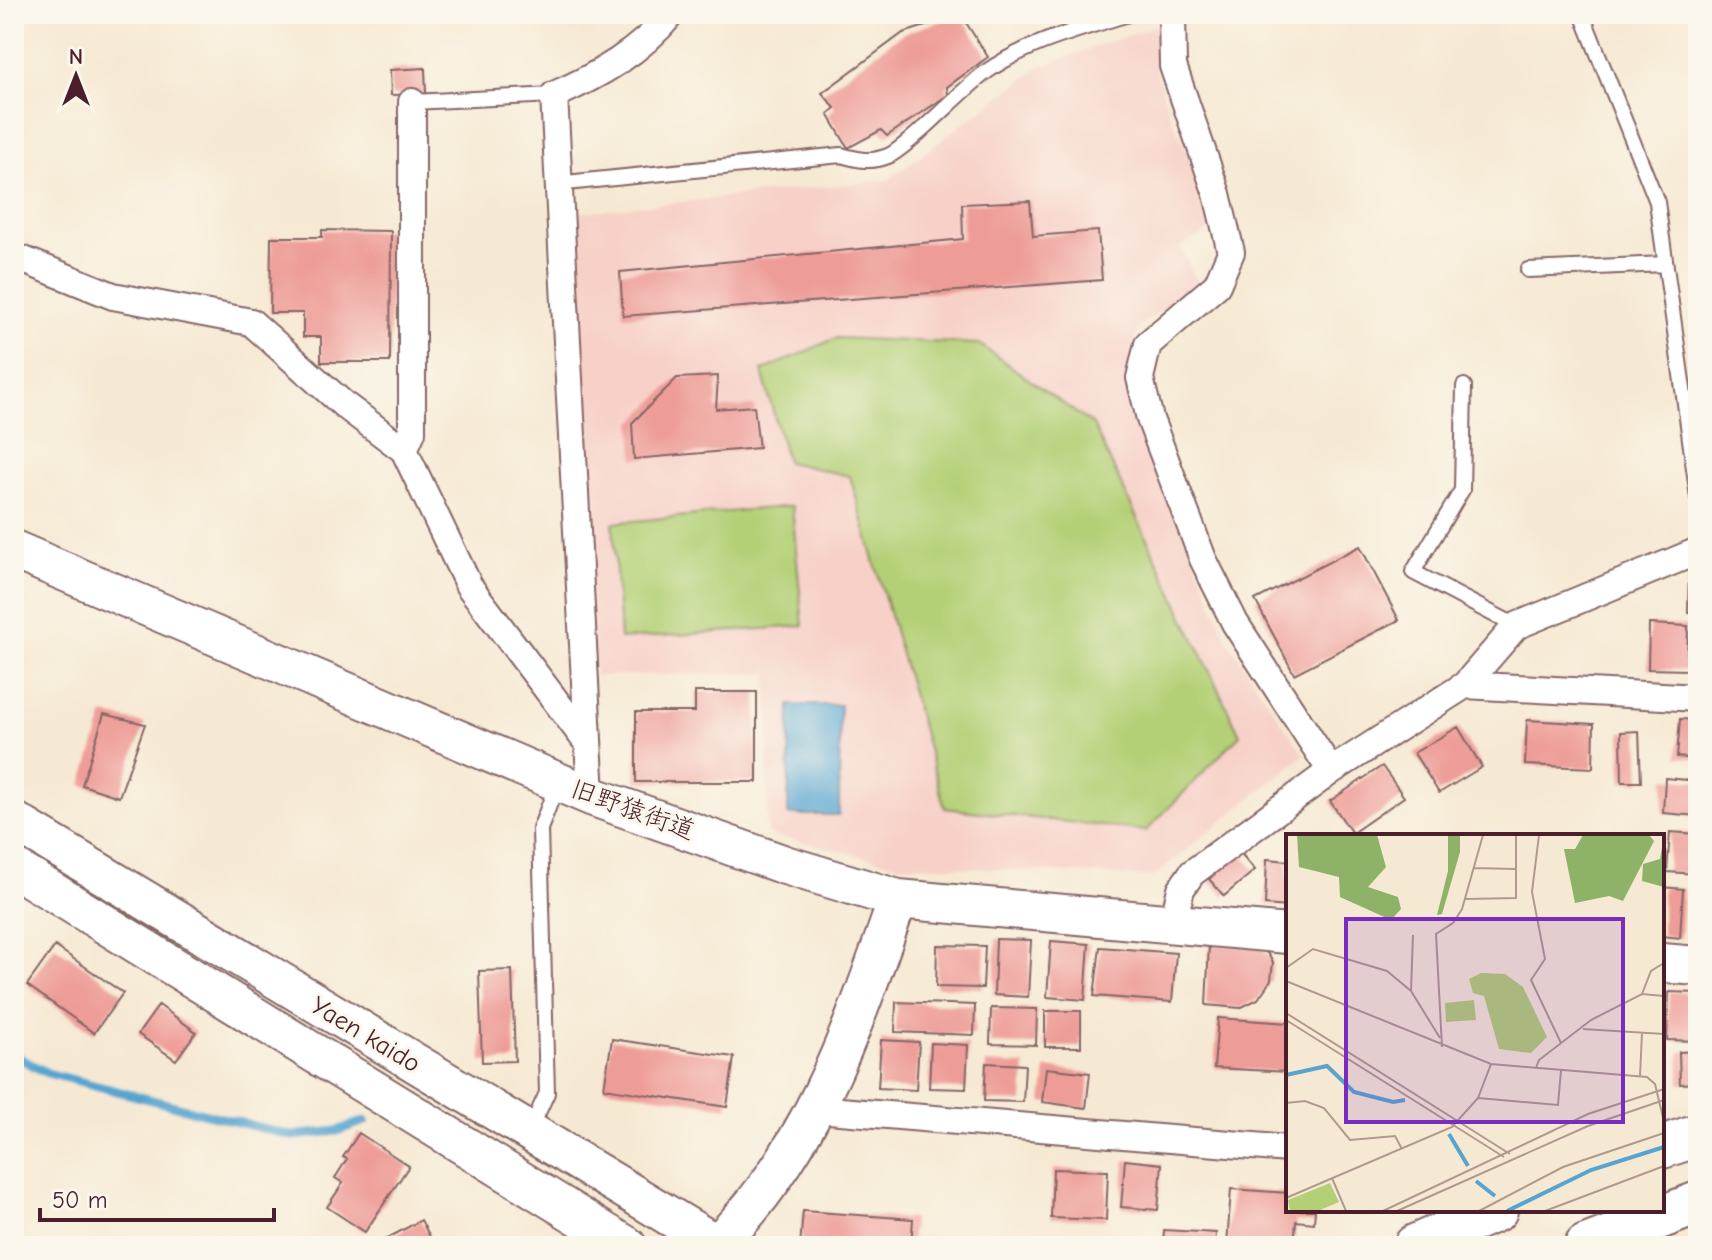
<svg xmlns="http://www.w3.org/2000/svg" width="1712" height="1260" font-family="'Comic Neue','Klee One',sans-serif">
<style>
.built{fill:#f7d1c8}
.green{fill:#b3d076;stroke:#7e7850;stroke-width:2}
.water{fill:#57a4d0;stroke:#50627e;stroke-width:2}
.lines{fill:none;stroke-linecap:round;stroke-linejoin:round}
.stream{stroke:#57a4d0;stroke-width:9}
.building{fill:#ee9c97}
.lane-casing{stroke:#866666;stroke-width:18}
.street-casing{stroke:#866666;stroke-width:30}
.secondary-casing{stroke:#866666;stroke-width:42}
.primary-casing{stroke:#866666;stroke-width:46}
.lane{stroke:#fff;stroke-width:14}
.street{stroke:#fff;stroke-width:26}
.secondary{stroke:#fff;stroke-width:38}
.primary{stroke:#fff;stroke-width:42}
.labels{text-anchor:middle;stroke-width:6;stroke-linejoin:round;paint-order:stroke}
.street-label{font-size:26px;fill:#4a1f2b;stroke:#fbf7ec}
.inset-river{fill:none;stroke:#57a4d0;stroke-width:4}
.inset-road{fill:none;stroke:#b19890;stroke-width:2}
.view{fill:#7b2cbf;fill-opacity:0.15;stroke:#7b2cbf;stroke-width:4}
.inset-edge{fill:none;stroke:#4a1f2b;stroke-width:4}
</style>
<rect width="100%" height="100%" fill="#fbf7ec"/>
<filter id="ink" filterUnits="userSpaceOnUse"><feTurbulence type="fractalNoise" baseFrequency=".0125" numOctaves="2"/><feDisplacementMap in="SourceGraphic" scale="16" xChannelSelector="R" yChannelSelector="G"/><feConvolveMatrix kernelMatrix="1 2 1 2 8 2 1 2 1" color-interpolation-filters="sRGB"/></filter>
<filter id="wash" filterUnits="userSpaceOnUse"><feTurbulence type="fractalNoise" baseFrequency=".006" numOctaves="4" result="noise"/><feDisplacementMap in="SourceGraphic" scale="32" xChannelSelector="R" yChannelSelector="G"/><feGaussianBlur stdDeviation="1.8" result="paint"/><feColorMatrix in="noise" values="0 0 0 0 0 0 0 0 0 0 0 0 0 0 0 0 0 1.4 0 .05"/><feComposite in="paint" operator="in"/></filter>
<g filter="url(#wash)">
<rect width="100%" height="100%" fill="#f6e9d3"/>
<path class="built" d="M 1161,24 L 1155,68 L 1170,115 L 1205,191 L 1214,227 L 1180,247 L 1199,284 L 1138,327 L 1128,372 L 1139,419 L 1228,642 L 1304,755 L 1153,877 L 895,864 L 767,834 L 768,673 L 595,676 L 574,213 L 888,180 L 1041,66 Z"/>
<path class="green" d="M 836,338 L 979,344 L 1093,425 L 1240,735 L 1146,831 L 945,808 L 850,476 L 787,462 L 762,371 Z
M 792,506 L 803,626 L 620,639 L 613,523 Z"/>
<path class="water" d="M 790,705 L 840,705 L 839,815 L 788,815 Z"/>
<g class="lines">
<path class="stream" d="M 14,1055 L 47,1073 L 292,1136 L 337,1131 L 365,1121"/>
</g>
<g id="blocks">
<path class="building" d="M 961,15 L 988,57 L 947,87 L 948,95 L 887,136 L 881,130 L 848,148 L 828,114 L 835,108 L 822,93 L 903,33 Z
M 425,68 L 426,94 L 391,95 L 390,70 Z
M 1030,201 L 1033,236 L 1098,231 L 1102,280 L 623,316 L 620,272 L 963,239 L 962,204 Z
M 322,230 L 391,231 L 390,362 L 321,362 L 321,337 L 303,337 L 303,313 L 270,313 L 271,237 L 322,237 Z
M 718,376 L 716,409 L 754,406 L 759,448 L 634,459 L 632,423 L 677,378 Z
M 1360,546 L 1399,620 L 1294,674 L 1255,600 Z
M 1689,566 L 1698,566 L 1698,613 L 1688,613 Z
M 1649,624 L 1688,626 L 1687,670 L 1648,669 Z
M 695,692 L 757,692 L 757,782 L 636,782 L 636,712 L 695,712 Z
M 104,714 L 145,724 L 119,797 L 82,785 Z
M 1680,719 L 1698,720 L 1698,759 L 1677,757 Z
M 1527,720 L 1594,724 L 1593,768 L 1525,765 Z
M 1458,727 L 1482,767 L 1439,793 L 1414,753 Z
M 1639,731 L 1641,782 L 1622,782 L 1621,732 Z
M 1382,766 L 1404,797 L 1352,833 L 1330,801 Z
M 1665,778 L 1698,781 L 1698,816 L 1663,813 Z
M 1670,832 L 1698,834 L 1698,874 L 1667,872 Z
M 1239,851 L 1255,870 L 1224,896 L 1209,879 Z
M 1267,859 L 1288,861 L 1288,907 L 1265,905 Z
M 1662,887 L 1683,889 L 1680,938 L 1662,936 Z
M 996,939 L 1031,940 L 1028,997 L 994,995 Z
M 1051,941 L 1089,944 L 1085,1000 L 1047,997 Z
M 1209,944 L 1260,947 L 1267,953 L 1273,962 L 1271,980 L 1258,999 L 1240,1008 L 1206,1005 Z
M 937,945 L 985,946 L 983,988 L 936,987 Z
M 55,946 L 123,993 L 94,1033 L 27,985 Z
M 1100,947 L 1176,953 L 1172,1002 L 1094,996 Z
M 512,970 L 515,1061 L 482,1062 L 479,971 Z
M 1669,992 L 1698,993 L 1698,1041 L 1667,1040 Z
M 896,1002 L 975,1005 L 974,1035 L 895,1032 Z
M 159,1005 L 196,1032 L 176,1060 L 138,1034 Z
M 991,1008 L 1037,1009 L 1036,1045 L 990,1044 Z
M 1045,1011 L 1081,1011 L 1081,1047 L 1045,1047 Z
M 1218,1018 L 1288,1023 L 1288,1072 L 1214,1068 Z
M 612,1039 L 734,1057 L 727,1107 L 604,1088 Z
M 881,1040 L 919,1042 L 916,1090 L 878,1088 Z
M 931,1043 L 968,1045 L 966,1089 L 929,1088 Z
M 1698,1051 L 1698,1083 L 1680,1084 L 1679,1052 Z
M 986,1063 L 1025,1065 L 1023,1102 L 984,1101 Z
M 1046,1068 L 1090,1073 L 1086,1108 L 1042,1102 Z
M 359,1133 L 409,1166 L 365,1232 L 327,1207 L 343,1183 L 335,1178 L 347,1159 L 343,1157 Z
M 1125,1160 L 1162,1164 L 1158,1210 L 1121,1207 Z
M 1053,1169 L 1108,1171 L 1106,1220 L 1051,1218 Z
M 1231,1189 L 1288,1193 L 1288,1210 L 1315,1210 L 1314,1223 L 1296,1221 L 1294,1246 L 1227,1245 Z
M 803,1211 L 913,1219 L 911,1246 L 800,1246 Z
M 421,1220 L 435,1246 L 373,1246 Z
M 1164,1230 L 1216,1233 L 1215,1246 L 1163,1246 Z"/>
</g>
</g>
<g filter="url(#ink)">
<use href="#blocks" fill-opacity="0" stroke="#866666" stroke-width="2"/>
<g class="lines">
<defs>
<path id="lane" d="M 1582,14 L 1657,202 L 1698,497
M 412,102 L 554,95
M 556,184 L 841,155 C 859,160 870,163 888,156 C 906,149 963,89 986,72 C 1028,42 1079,30 1128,14
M 1528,270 L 1665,264
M 1464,386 L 1462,490 L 1413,572 L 1516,626
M 530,1130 L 547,1093 L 540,829 L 558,782"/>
<path id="street" d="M 1172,14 L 1173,66 L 1217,194 L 1231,252 L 1217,285 L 1148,344 L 1140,378 L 1150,419 L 1203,559 L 1235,623 L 1331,771
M 14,256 L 113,296 L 251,322 L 343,404 L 404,450 L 469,586 L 586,741
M 404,450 L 412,432 L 412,102
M 1465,685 L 1698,698
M 591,796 L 554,95 C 598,76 640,52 671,14
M 1173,923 L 1181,889 L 1192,873 L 1331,771 L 1465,685 L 1516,626 L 1698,551
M 817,1109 L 1288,1149"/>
<path id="secondary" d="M 14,550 L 591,796 L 785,865 L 898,899 L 1288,934
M 14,821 L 719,1246
M 14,868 L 627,1246
M 1662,963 L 1698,966
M 715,1246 C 812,1154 855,1022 898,899"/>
<path id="primary" d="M 1662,1147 L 1698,1135
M 1415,1246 L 1496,1210
M 1586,1246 L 1698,1203"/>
</defs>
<use href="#lane" class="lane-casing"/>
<use href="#street" class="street-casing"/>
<use href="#secondary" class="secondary-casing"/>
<use href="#primary" class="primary-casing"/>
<use href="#lane" class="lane"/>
<use href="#street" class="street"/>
<use href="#secondary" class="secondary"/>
<use href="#primary" class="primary"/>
</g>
</g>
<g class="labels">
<g class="street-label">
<text transform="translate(633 809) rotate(20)" y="9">旧野猿街道</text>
<text transform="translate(366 1034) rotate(31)" y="9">Yaen kaido</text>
</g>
</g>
<g transform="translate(1286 834)">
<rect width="378" height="378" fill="#f6e9d3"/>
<path d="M 195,139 L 219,140 L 237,153 L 261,203 L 245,219 L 213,215 L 198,162 L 187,159 L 183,145 ZM 188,166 L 190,186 L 160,188 L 159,169 ZM 44,349 L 53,368 L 32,377 L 4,377 L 2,366 Z" fill="#b3d076"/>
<path d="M 11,1 L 91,1 L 100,33 L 82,53 L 112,63 L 115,75 L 105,86 L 54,63 L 53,43 L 13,33 ZM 162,1 L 174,1 L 174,18 L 156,80 L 151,81 L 162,37 ZM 297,1 L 363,1 L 368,7 L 337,67 L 323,62 L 289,69 L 278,15 L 289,15 ZM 378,1 L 378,53 L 356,47 L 357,30 L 374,25 Z" fill="#8eb267"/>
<path class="inset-river" d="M 0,241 L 41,232 L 68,258 L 107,268 L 119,266M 163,300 L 182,332M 190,347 L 209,362M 221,377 L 305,336 L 378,313"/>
<path class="inset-road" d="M 253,1 L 246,58 L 259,125 L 245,146 L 275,209M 187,34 L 230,35M 179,65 L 230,64 L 230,1M 0,134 L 27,115 L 101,137 L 125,157 L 154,204M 0,147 L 205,230 L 361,243 L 369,250 L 378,288M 125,157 L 127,101M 356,160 L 365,137 L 378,129M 0,179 L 224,320M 0,186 L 218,323M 297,195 L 378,200M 156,213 L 150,100 L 167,89 L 176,75 L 197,1M 250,234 L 253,226 L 305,186 L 356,160 L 378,162M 354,242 L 356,199M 192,264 L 272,271 L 275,236M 0,269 L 19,267 L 38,274 L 64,306 L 109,302 L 116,315M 46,344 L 60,377M 0,364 L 166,293 L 192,264 L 205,230M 97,377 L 302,280 L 378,255M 111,377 L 302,292 L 378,266M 193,377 L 277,333 L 378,299M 259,377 L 378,332"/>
<path class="view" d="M 60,85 L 337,85 L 337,288 L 60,288 Z"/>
<rect width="378" height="378" class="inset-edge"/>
</g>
<rect width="1712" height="1260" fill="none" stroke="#fbf7ec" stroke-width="48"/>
<g transform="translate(76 76)" stroke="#fbf7ec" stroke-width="6" paint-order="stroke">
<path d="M0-6L14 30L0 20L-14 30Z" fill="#4a1f2b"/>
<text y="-12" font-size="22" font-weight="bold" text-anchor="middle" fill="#4a1f2b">N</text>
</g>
<path d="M40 1208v12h234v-12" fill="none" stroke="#4a1f2b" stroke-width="4"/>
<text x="52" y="1208" font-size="24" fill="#4a1f2b" stroke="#fbf7ec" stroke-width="6" paint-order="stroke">50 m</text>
</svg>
